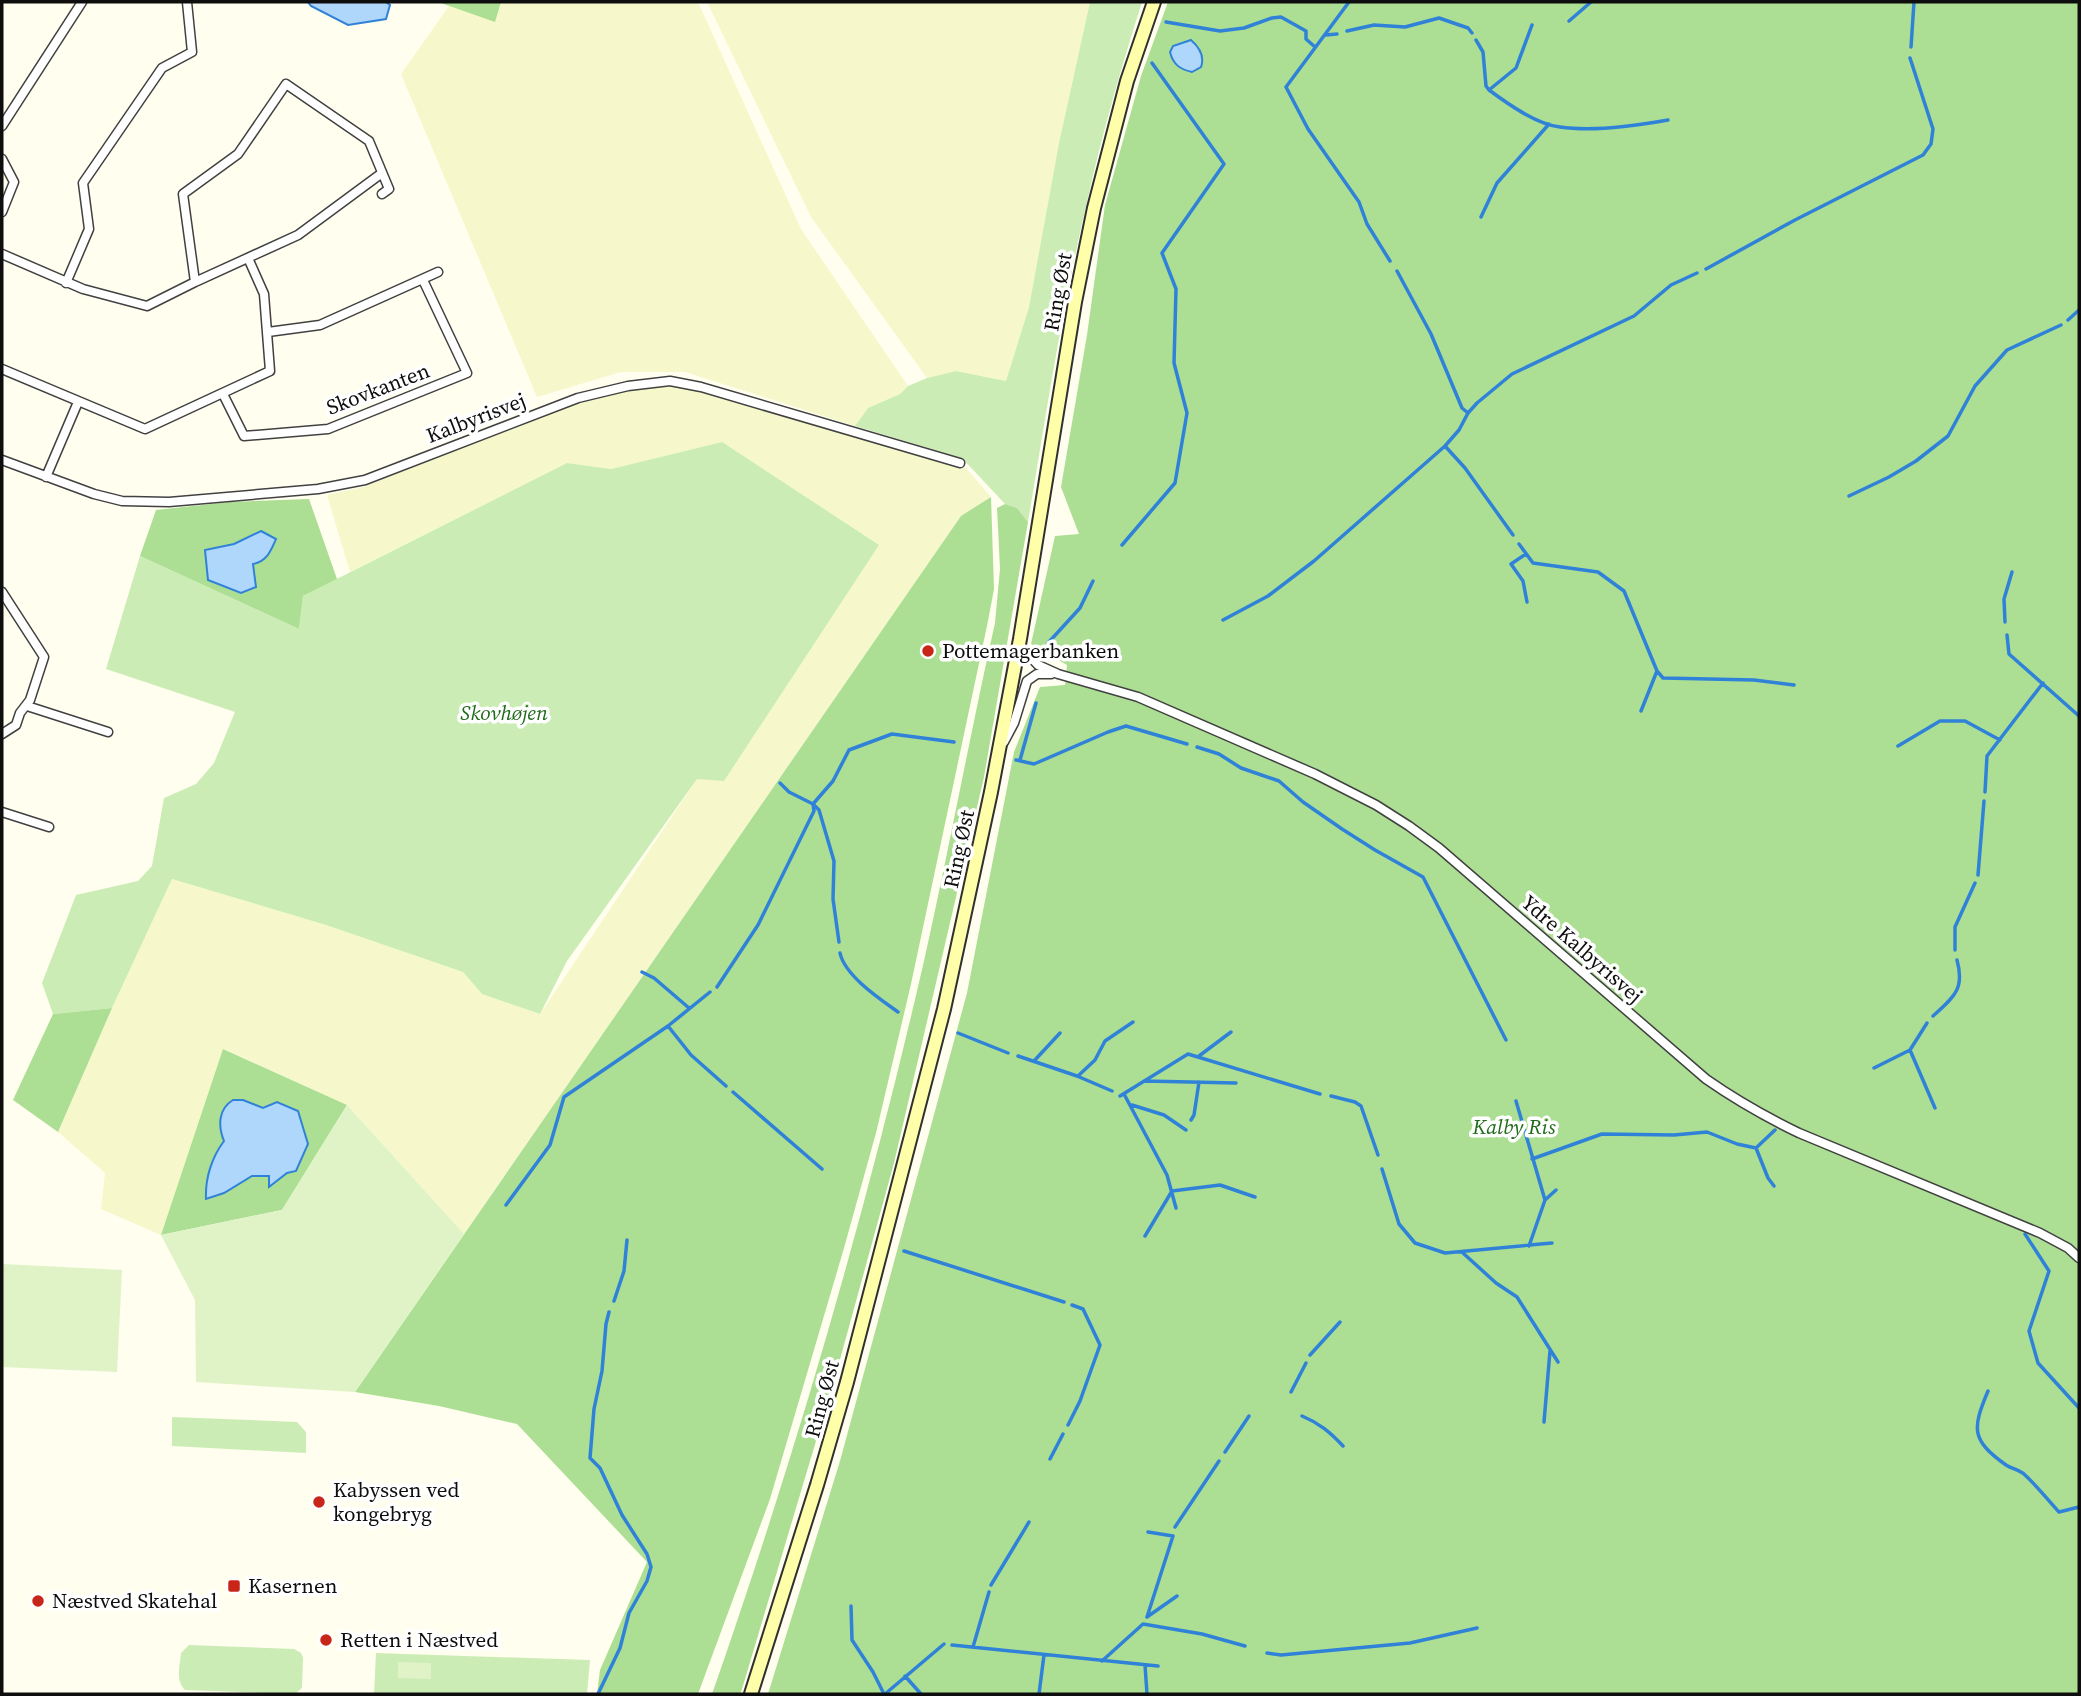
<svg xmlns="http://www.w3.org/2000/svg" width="2081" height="1696" font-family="'Source Serif 4',serif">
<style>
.farmland{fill:#f6f8cc}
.green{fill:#cbedb5}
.forest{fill:#acdf93}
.pitch{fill:#dff3c7}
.water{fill:#afd6fb;stroke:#3082d8;stroke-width:2}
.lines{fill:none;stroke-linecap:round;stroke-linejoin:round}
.stream{stroke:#3082d8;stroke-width:3.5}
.street-casing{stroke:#414141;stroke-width:11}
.secondary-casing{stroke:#303030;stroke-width:16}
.street{stroke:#fff;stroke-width:8}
.secondary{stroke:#ffa;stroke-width:12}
.poi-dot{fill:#c9261a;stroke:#fff;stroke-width:2.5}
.labels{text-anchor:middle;stroke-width:7;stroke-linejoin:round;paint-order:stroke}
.street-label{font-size:21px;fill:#0e0e0e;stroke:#fff}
.poi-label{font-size:21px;fill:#0e0e0e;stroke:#fff;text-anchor:start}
.park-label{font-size:21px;font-style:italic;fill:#206b19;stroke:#fff}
</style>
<rect width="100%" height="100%" fill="#fffeef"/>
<path class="farmland" d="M 501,2 L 698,2 L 801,229 L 908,386 L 900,394 L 868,408 L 855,426 L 685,372 L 621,372 L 537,397 L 401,74 L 449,6 L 495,21 Z
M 707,2 L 1090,2 L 1059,143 L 1029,307 L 1006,381 L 956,371 L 927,378 L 811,217 Z
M 669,383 L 700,390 L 966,468 L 991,497 L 961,516 L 464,1234 L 347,1105 L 224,1049 L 161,1235 L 101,1209 L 105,1173 L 58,1132 L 112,1008 L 172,879 L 326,925 L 463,972 L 482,994 L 540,1014 L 697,779 L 722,442 L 611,469 L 567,463 L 350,572 L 327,495 L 363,487 L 579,400 L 629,388 Z"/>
<path class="green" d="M 1090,2 L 1142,2 C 1121,68 1102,134 1087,202 C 1062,308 1046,415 1028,522 L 1017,508 L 1005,504 L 962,458 L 855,426 L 868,408 L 900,394 L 908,386 L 927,378 L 956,371 L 1006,381 L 1029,307 L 1059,143 Z
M 722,442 L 879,545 L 724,781 L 697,779 L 567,961 L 540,1014 L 482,994 L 463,972 L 326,925 L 172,879 L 112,1008 L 53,1014 L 42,983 L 76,895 L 138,881 L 152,866 L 164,798 L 196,784 L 214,763 L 235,712 L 106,669 L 140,556 L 299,629 L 303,596 L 567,463 L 611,469 Z
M 172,1417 L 297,1422 L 306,1432 L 306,1453 L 172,1446 Z
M 189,1645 L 294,1649 L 301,1653 L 303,1658 L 302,1688 L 295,1694 L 185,1690 C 175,1680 180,1666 181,1653 Z
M 376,1653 L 590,1660 L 587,1694 L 374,1694 Z"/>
<path class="forest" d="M 438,2 L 501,2 L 495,22 Z
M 1168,2 L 2079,2 L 2079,1694 L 768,1694 L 840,1461 L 967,993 L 1014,752 L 1040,687 L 1065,685 L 1067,665 L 1031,644 L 1055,536 L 1079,534 L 1061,487 L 1087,335 L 1105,205 L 1141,76 Z
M 991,497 L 994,589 L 988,621 L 911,984 L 876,1133 L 844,1248 L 770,1499 L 698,1694 L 597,1694 L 600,1670 L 647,1562 L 517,1424 L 439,1406 L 355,1392 L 961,516 Z
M 309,499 L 337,579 L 303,596 L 299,629 L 140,556 L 156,510 L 230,502 Z
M 1005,504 L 1017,508 L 1028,522 L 984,777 L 894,1163 L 836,1374 L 742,1689 L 740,1694 L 712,1694 C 796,1454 867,1209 924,961 C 949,849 970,735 995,623 L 1000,569 L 997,508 Z
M 112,1008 L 58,1132 L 13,1100 L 53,1014 Z
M 223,1049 L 347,1105 L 282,1210 L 161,1235 Z"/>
<path class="pitch" d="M 347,1105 L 464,1234 L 355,1392 L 196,1382 L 195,1300 L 161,1235 L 282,1210 Z
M 2,1264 L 122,1270 L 117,1372 L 2,1367 Z
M 398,1662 L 431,1663 L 431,1679 L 398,1678 Z"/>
<path class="water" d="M 308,2 L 386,2 L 390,5 L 386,19 L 348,25 L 311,6 Z
M 1191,40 C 1199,47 1205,56 1201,67 L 1192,72 C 1179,69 1173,64 1170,52 L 1173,46 Z
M 261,531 L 276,539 C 271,551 267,561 253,564 L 256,587 L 241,593 L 208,580 L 205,550 L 234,544 Z
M 233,1100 L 243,1100 L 263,1108 L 277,1102 L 298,1111 L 308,1144 L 296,1171 L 287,1173 L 269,1187 L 269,1176 L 252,1176 L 224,1193 L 206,1199 C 205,1178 212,1157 224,1141 C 218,1126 218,1109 233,1100 Z"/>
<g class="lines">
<path class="stream" d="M 1349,2 L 1286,87 L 1308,129 L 1359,202 L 1367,224 L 1390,261
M 1569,21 L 1591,2
M 1166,22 L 1220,31 L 1244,28 L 1272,18 L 1281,17 L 1306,31 L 1306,39 L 1315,47
M 1347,31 L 1374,25 L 1405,27 L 1439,18 L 1468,28 L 1472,33
M 1326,35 L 1337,34
M 1476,40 L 1483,52 L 1486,86 L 1489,90 C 1508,104 1536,124 1560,127 C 1594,132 1635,126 1668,120
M 1911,47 L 1914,2
M 1489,90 L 1516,68 L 1532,25
M 1481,217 L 1497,183 L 1549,124
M 1706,269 L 1795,220 L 1923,155 L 1931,144 L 1933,129 L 1910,58
M 1397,271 L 1431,334 L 1462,408 L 1468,413
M 2068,320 L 2079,310
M 1445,446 L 1465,468 L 1513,535
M 1849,496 L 1889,477 L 1916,461 L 1948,436 L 1975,386 L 2007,350 L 2061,325
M 1519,544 L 1533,563 L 1598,572 L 1624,591 L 1657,671 L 1663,678 L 1754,680 L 1794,685
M 1122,545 L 1175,483 L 1187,413 L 1174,363 L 1176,289 L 1162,253 L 1224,164 L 1152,63
M 1526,554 L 1511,564 L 1523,581 L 1527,602
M 1223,620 L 1268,596 L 1314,561 L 1445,446 L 1459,430 L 1468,413 L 1477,403 L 1512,374 L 1634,316 L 1671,285 L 1697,273
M 2005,622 L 2004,599 L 2012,572
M 2007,635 L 2009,654 L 2079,716
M 1048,643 L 1080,608 L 1093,581
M 1641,711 L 1657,671
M 1898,746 L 1940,721 L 1965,721 L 2000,740
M 1197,747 L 1219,754 L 1241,768 L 1279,781 L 1303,802 L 1342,829 L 1375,850 L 1423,877 L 1506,1040
M 1016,760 L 1034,764 L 1108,732 L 1126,726 L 1187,744
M 1020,760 L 1036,703
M 780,783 L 789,792 L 813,804 L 833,781 L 849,750 L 892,734 L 954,742
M 1985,792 L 1987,756 L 2043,683
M 814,805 L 819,810 L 834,861 L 833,899 L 839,942
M 1978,875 L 1984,801
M 1955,950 L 1955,927 L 1975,883
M 840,953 C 845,976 880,999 898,1012
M 642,972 L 654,978 L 689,1008
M 717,987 L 758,925 L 814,811 L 813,804
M 1933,1016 C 1954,997 1965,989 1957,960
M 668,1026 L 691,1055 L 726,1086
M 958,1033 L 1008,1053
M 1910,1050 L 1935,1108
M 1018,1056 L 1077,1076 L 1112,1091
M 1199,1056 L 1231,1032
M 1034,1061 L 1060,1033
M 1874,1068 L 1910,1050 L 1927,1023
M 1078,1076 L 1095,1060 L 1105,1041 L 1133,1022
M 1144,1081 L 1236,1083
M 733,1092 L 822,1169
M 1124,1094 L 1167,1175 L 1176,1208
M 1120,1096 L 1188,1054 L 1320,1094
M 1331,1096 L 1355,1102 L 1361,1106 L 1378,1155
M 1516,1101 L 1545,1200 L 1529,1246
M 1132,1105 L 1164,1115 L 1186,1130
M 1191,1120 L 1194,1115 L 1199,1082
M 1756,1148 L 1768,1178 L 1774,1186
M 1532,1159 L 1602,1134 L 1674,1135 L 1707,1132 L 1737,1144 L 1756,1148 L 1775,1130
M 1382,1169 L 1399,1224 L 1415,1243 L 1445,1253 L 1552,1243
M 1545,1200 L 1556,1190
M 506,1205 L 550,1145 L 564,1097 L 668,1026 L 710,992
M 2025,1234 L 2049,1271 L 2029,1331 L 2038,1363 L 2079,1408
M 1145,1236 L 1172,1191 L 1220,1185 L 1255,1197
M 904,1251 L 1064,1302
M 1463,1253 L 1496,1283 L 1517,1297 L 1558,1362
M 614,1301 L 624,1271 L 627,1240
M 1310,1355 L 1340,1322
M 1988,1391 C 1972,1429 1971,1440 2006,1465 C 2012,1469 2020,1470 2025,1475 C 2037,1486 2048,1500 2059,1512 L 2079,1507
M 1291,1392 L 1306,1363
M 1302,1416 C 1319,1423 1330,1432 1343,1446
M 1544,1422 L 1550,1351
M 1068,1425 L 1080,1401 L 1100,1345 L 1083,1309 L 1072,1305
M 1225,1452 L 1249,1416
M 1050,1459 L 1063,1434
M 1175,1527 L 1219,1461
M 991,1585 L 1029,1522
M 851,1606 L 852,1640 L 873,1672 L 884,1694
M 1147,1617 L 1173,1536 L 1148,1532
M 1147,1617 L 1177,1596
M 952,1645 L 1158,1666
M 973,1647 L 989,1592
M 1267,1653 L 1281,1655 L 1410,1643 L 1477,1628
M 1102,1661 L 1143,1624 L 1202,1634 L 1245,1646
M 1145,1665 L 1147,1694
M 905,1676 L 921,1694
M 598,1694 L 620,1648 L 629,1613 L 647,1581 L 651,1567 L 647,1554 L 622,1515 L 600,1468 L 590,1458 L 594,1409 L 602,1371 L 606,1324 L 609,1312
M 885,1694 L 944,1644
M 1039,1694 L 1044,1655"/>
<defs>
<path id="street" d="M 2,126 L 82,2
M 2,159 L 14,182 L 2,212
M 2,254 L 83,289 L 147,306 L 195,282 L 298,235 L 382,173
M 195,282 L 183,194 L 238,154 L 286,84 L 369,141 L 389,189 L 382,194
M 66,283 L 89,229 L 83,183 L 162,68 L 192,52 L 187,2
M 268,332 L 320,325 L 438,272
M 2,369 L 145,429 L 270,371 L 264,294 L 248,258
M 223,394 L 244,436 L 328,429 L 467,373 L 423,280
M 2,460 L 94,494 L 122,501 L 169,502 L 318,489 L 365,480 L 578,398 L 628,386 L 670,381 L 701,387 L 960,463
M 46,477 L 78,402
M 2,592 L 44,657 L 30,700 L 20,713 L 16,725 L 2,734
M 1019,645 L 1038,665 L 1058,674 L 1138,697 L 1315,774 L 1376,805 L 1409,826 L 1439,848 L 1706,1079 C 1736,1100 1766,1117 1799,1133 L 2040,1233 L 2068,1248 L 2079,1258
M 27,706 L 108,732
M 1004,742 L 1014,723 L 1027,681 L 1037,674 L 1051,674
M 2,812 L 49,827"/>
<path id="secondary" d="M 751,1694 L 817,1485 L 847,1382 L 944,1009 L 991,792 L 1020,639 L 1075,302 L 1094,208 L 1127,81 L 1154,2"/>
</defs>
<use href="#street" class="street-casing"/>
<use href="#secondary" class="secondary-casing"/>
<use href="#street" class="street"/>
<use href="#secondary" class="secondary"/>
</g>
<g class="poi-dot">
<circle cx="928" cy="651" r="7"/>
<circle cx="319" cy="1502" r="7"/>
<rect x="227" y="1579" width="14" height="14" rx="3.5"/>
<circle cx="38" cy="1601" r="7"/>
<circle cx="326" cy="1640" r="7"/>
</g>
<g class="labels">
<g class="street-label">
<text transform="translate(1058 292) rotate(-80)" y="7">Ring Øst</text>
<text transform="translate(378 389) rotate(-21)" y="7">Skovkanten</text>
<text transform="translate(476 418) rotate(-21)" y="7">Kalbyrisvej</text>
<text transform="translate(959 849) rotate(-78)" y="7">Ring Øst</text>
<text transform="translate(1582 949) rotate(41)" y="7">Ydre Kalbyrisvej</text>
<text transform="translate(822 1399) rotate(-75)" y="7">Ring Øst</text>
</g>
<g class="poi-label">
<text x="942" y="658">Pottemagerbanken</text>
<text x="333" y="1497">Kabyssen ved<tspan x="333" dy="24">kongebryg</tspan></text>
<text x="248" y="1593">Kasernen</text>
<text x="52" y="1608">Næstved Skatehal</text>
<text x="340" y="1647">Retten i Næstved</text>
</g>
<g class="park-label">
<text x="504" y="720">Skovhøjen</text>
<text x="1514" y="1134">Kalby Ris</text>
</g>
</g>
<rect width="2081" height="1696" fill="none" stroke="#0e0e0e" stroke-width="7"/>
</svg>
